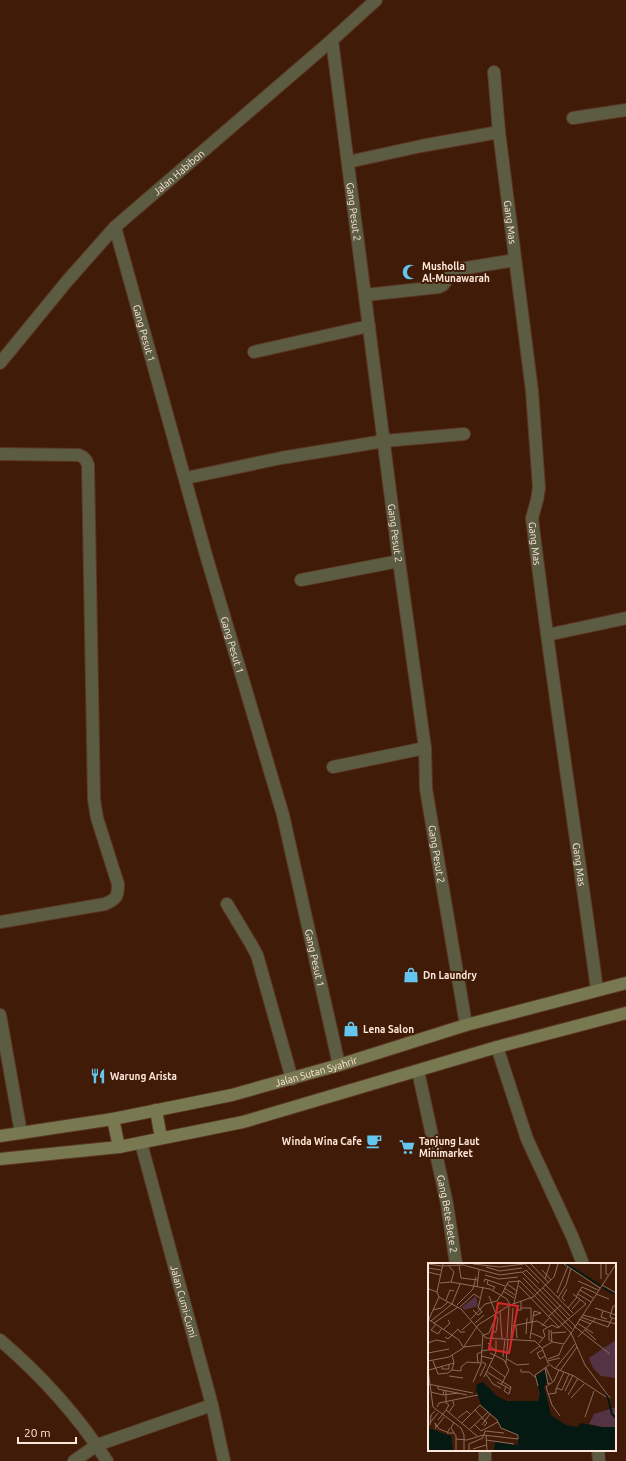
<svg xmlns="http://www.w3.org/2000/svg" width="626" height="1461" font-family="Ubuntu,sans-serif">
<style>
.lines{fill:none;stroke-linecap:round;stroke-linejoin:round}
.street-casing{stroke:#5b3825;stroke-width:14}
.secondary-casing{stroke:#5b3825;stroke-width:14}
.street{stroke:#5c5c43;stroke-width:12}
.secondary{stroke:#797951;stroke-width:12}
.labels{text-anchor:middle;stroke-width:4;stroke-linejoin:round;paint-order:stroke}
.street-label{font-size:10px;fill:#ffe6da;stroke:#401c08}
.poi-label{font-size:10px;font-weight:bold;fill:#ffe6da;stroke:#401c08;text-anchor:start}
.inset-river{fill:none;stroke:#031911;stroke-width:2}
.inset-road{fill:none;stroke:#8c6d5c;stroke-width:1}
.view{fill:#d62828;fill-opacity:0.15;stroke:#d62828;stroke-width:2}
.inset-edge{fill:none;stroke:#ffe6da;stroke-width:2}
</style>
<rect width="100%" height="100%" fill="#401c08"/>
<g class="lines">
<defs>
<g id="street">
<path id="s1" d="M 332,40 L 399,561 L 425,748 L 426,789 L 466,1025"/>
<path id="s2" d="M 494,72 L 499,132 L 532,391 L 539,488 L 537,500 L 532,518 C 551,676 576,833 597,990"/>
<path d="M 573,118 L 626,110"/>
<path d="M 348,162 L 421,146 L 499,132"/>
<path id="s3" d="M 115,227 L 206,555 L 283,815 L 339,1065"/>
<path d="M 365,295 L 439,287 L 443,285 L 454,270 L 515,260"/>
<path d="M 254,352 L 369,326"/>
<path id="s4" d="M 0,363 L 68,280 L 115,227 L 332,40 L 376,0"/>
<path d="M 0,454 L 79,455 C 84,457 86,459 88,465 L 94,799 L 97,818 L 118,884 C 118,896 117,899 105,904 L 0,922"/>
<path d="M 186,478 L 281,458 L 384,441 L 464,434"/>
<path d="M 301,580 L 399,561"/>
<path d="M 547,635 L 626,618"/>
<path d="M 333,767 L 425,748"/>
<path d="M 227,904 L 251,944 L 257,955 L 292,1079"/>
<path d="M 0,1015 L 21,1133"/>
<path d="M 497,1047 L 527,1139 L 572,1236 L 583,1264"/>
<path id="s5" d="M 418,1071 L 447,1204 L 456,1264"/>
<path id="s6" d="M 141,1143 L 212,1405 L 224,1461"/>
<path d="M 0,1340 C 41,1375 78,1416 107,1461"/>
<path d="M 598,1450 L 599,1461"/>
<path d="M 74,1461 L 97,1445 L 212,1405"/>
<path d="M 485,1461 L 485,1450"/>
</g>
<g id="secondary">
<path d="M 156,1110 L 161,1138"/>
<path d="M 113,1119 L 119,1147"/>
<path id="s7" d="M 0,1136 L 113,1119 L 232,1095 L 339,1065 L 466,1025 L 626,983"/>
<path d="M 0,1159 L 119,1147 L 243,1122 L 497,1047 L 626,1013"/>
</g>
</defs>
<use href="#street" class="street-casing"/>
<use href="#secondary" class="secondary-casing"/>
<use href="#street" class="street"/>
<use href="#secondary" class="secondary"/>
</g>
<defs>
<symbol id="mosque-bare" viewBox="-9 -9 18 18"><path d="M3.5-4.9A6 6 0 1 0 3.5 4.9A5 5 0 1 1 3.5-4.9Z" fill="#64c5ee" stroke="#401c08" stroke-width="2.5" paint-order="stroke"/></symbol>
<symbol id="shop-bare" viewBox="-9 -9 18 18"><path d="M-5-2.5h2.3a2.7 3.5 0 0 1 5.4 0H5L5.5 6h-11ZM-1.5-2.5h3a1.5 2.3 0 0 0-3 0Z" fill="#64c5ee" stroke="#401c08" stroke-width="2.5" paint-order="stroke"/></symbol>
<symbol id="restaurant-bare" viewBox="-9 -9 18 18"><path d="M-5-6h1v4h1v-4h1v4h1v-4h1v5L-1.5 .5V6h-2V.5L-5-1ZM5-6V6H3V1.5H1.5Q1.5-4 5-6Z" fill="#64c5ee" stroke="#401c08" stroke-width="2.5" paint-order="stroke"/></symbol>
<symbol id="cafe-bare" viewBox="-9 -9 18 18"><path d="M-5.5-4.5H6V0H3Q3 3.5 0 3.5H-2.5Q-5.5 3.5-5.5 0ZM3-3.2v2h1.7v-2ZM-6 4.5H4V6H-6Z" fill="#64c5ee" stroke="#401c08" stroke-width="2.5" paint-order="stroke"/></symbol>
<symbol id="supermarket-bare" viewBox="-9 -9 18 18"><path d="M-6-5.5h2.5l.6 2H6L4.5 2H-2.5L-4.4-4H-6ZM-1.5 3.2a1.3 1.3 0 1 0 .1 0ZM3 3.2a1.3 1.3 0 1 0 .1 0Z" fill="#64c5ee" stroke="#401c08" stroke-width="2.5" paint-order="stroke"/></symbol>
</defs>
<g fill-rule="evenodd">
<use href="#mosque-bare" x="399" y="261" width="22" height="22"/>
<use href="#shop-bare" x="400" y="964" width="22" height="22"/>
<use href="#shop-bare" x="340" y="1018" width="22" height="22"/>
<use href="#restaurant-bare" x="87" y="1065" width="22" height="22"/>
<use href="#cafe-bare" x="363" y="1130" width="22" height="22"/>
<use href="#supermarket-bare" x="396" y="1136" width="22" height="22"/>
</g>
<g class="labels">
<g class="street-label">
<text dy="4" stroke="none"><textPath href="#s4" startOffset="262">Jalan Habibon</textPath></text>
<text dy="4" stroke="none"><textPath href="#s1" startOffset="173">Gang Pesut 2</textPath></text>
<text dy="4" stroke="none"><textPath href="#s2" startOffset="151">Gang Mas</textPath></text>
<text dy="4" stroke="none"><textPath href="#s3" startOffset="110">Gang Pesut 1</textPath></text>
<text dy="4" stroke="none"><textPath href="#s1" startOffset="497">Gang Pesut 2</textPath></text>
<text dy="4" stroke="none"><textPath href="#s2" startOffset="475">Gang Mas</textPath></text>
<text dy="4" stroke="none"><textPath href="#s3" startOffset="434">Gang Pesut 1</textPath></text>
<text dy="4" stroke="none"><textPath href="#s1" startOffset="821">Gang Pesut 2</textPath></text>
<text dy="4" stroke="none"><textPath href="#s2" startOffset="799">Gang Mas</textPath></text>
<text dy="4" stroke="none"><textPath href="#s3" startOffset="758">Gang Pesut 1</textPath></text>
<text dy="4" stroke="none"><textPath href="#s7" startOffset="323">Jalan Sutan Syahrir</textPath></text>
<text dy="4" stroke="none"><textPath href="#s5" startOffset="146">Gang Bete-Bete 2</textPath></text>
<text dy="4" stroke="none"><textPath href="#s6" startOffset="164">Jalan Cumi-Cumi</textPath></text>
</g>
<g class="poi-label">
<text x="422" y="270">Musholla<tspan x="422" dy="12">Al-Munawarah</tspan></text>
<text x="423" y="979">Dn Laundry</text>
<text x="363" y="1033">Lena Salon</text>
<text x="110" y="1080">Warung Arista</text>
<text x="362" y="1145" text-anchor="end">Winda Wina Cafe</text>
<text x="419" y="1145">Tanjung Laut<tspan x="419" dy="12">Minimarket</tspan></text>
</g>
</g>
<g transform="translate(428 1263)">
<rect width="188" height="188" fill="#401c08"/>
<path d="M 48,33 L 50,43 L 36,47 L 34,44 ZM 188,77 L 188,115 L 173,113 L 165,105 L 161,95 ZM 188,144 L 188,164 L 174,164 L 161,161 L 166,151 Z" fill="#543444"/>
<path d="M 117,107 L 119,119 L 116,124 L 123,152 L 138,162 L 150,164 L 152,160 L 174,164 L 188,164 L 188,187 L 66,187 L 67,179 L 90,182 L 90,172 L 73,165 L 70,157 L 53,142 L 48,127 L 49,121 L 55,119 L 70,134 L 79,138 L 110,138 L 112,131 L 108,113 ZM 0,165 L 23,173 L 25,187 L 0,187 Z" fill="#031911"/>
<path class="inset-river" d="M 138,1 L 173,23M 174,24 L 186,31M 179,131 L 184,151 L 188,155"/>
<path class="inset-road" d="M 0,1 L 14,3 L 35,2 L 72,12 L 94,9 L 147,63M 15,1 L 9,29 L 11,34 L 33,46 L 58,75 L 107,78 L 114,85 L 120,100 L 126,105 L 146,113 L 178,134M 45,1 L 72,4 L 96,1M 97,1 L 145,50M 103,1 L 121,20M 136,1 L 172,25M 173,1 L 173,16M 178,1 L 178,11 L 180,12M 31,2 L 33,15M 21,3 L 26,9 L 23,19M 58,4 L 72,8 L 94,5M 0,5 L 13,7M 114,7 L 123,17M 0,9 L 12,12M 95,9 L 98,7 L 111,20M 57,12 L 71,16 L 90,14M 33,15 L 50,17M 95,15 L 144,66M 117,16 L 122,1M 60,17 L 59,21 L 67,24 L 65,27M 150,18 L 170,27M 56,19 L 57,16 L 77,23M 12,20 L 23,19 L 62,26 L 79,36 L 82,42M 79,21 L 89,28M 174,22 L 188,30M 91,23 L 131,64M 49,24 L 51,7M 76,25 L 87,32M 115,25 L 142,53M 152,27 L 154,24 L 168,30M 75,28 L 86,35M 0,30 L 1,26 L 9,29M 129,30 L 140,3M 145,31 L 158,41M 150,31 L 163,39M 168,31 L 181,36M 61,33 L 68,51M 73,33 L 80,19 L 92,18 L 143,70 L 157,102 L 182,135M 148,34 L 152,27 L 165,35M 130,35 L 138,22 L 143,5M 18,37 L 22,27 L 26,28M 137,38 L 134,35 L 139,26M 86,41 L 91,17M 29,42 L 45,26 L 48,14M 32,44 L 46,31 L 52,35M 93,45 L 103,45 L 103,60M 140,45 L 149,34M 167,45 L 188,52M 50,46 L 55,24M 144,46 L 152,37M 5,47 L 13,45 L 20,39M 45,47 L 50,52 L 54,49 L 51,45M 88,47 L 93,47 L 93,38M 72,48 L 74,76M 175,48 L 173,54 L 179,56M 155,52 L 188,61M 121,53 L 133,42M 153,54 L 180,64 L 184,55 L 188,56M 184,55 L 182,54 L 185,43 L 188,43M 0,56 L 31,77 L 35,84M 43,56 L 57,41 L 69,38 L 72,33M 151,56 L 163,61M 0,58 L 11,34M 3,58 L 24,41 L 32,21M 6,60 L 30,44M 47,60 L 56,52M 149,60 L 165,70M 8,61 L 3,67 L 10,71 L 14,65M 84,63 L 109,58 L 119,64M 88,63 L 89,75M 114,63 L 122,54M 146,63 L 182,91M 16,66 L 22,60 L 20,57M 34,67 L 44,58M 121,67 L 121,77 L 124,78M 123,67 L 124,79M 157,67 L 168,77M 64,69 L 68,69 L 70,55 L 66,53M 103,70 L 115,75M 124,70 L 138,69M 98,71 L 99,55M 56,72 L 61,70 L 65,60M 17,74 L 20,76 L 30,66 L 32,69 L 37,69M 150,74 L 168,55M 79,75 L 81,43M 83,75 L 85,45M 64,76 L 67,54M 102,76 L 106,48 L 113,50 L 105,53M 0,80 L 8,77 L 18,79M 60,80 L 68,89M 111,80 L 117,73 L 115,67 L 124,62 L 130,65 L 158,41M 36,84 L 53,82M 114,85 L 124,79 L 136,81 L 188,1M 115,87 L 109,90 L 112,96 L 117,93M 53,88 L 68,86M 0,90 L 21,86M 62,90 L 76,97 L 81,107 L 73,122M 102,90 L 112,83M 53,93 L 65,96M 75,94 L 77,76M 79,96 L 89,102 L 101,101M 120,96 L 131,92 L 135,82M 0,98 L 21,94 L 35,85 L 50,62 L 82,42 L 105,34 L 126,14 L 130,1M 5,98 L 10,111 L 20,110 L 24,107 L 26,100 L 24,92M 120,98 L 132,95M 50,100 L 49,91 L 53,89M 78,100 L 80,76M 14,103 L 14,106 L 21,106 L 21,101M 62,103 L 77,114M 117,105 L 120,121 L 122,120M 118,105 L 124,118M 0,106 L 5,144 L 33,165 L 36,172 L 36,187M 93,106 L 93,109 L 101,109 L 107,114M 127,106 L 147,81M 1,107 L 26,100M 24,107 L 33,108 L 33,104 L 39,99 L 53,100M 131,107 L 126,118 L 118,124 L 124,142 L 132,153M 132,108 L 149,84M 59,109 L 83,124 L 81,131 L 76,128 L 78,124M 58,111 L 65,121 L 73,125M 21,113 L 35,115M 52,113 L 58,101 L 54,99M 56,114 L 68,89 L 68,77M 45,119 L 53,101 L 55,71M 69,119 L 82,126M 0,121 L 45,130M 10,123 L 10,126 L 39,132M 110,123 L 107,112 L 121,102M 128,125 L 134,127 L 141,111M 137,128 L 145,112M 3,129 L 15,132 L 16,127M 121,131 L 128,130 L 128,126 L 136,109M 15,132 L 30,130M 140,132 L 150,115M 143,135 L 156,121M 9,144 L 11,140 L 50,132M 18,147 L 21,142 L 18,140 L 18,127M 47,147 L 59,160 L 56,163M 21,149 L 26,142 L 25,138M 157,154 L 166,128M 30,155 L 39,148 L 42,151M 10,157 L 18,147 L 49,173M 26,159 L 23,165 L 28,173 L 28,187M 2,160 L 10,150M 2,162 L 3,152 L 7,148M 47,162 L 53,168 L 70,159M 54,162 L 62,151M 8,164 L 7,160 L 11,166 L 19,169M 22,165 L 19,170 L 26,170M 7,166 L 16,154M 42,166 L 60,149M 56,172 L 57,168 L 76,170M 58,172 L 59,187M 28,176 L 39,177 L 55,172 L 90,176 L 90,172 L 73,165 L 69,157 L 52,142 L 34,160M 58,177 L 86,181M 45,186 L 58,182M 41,187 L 41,181 L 55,175 L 55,172"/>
<path class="view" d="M 70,40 L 90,43 L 81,90 L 61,86 Z"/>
<rect width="188" height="188" class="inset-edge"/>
</g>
<path d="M18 1437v6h58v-6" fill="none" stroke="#ffe6da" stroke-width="2"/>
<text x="24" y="1437" font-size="12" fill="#ffe6da" stroke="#401c08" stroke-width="3" paint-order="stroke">20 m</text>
</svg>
